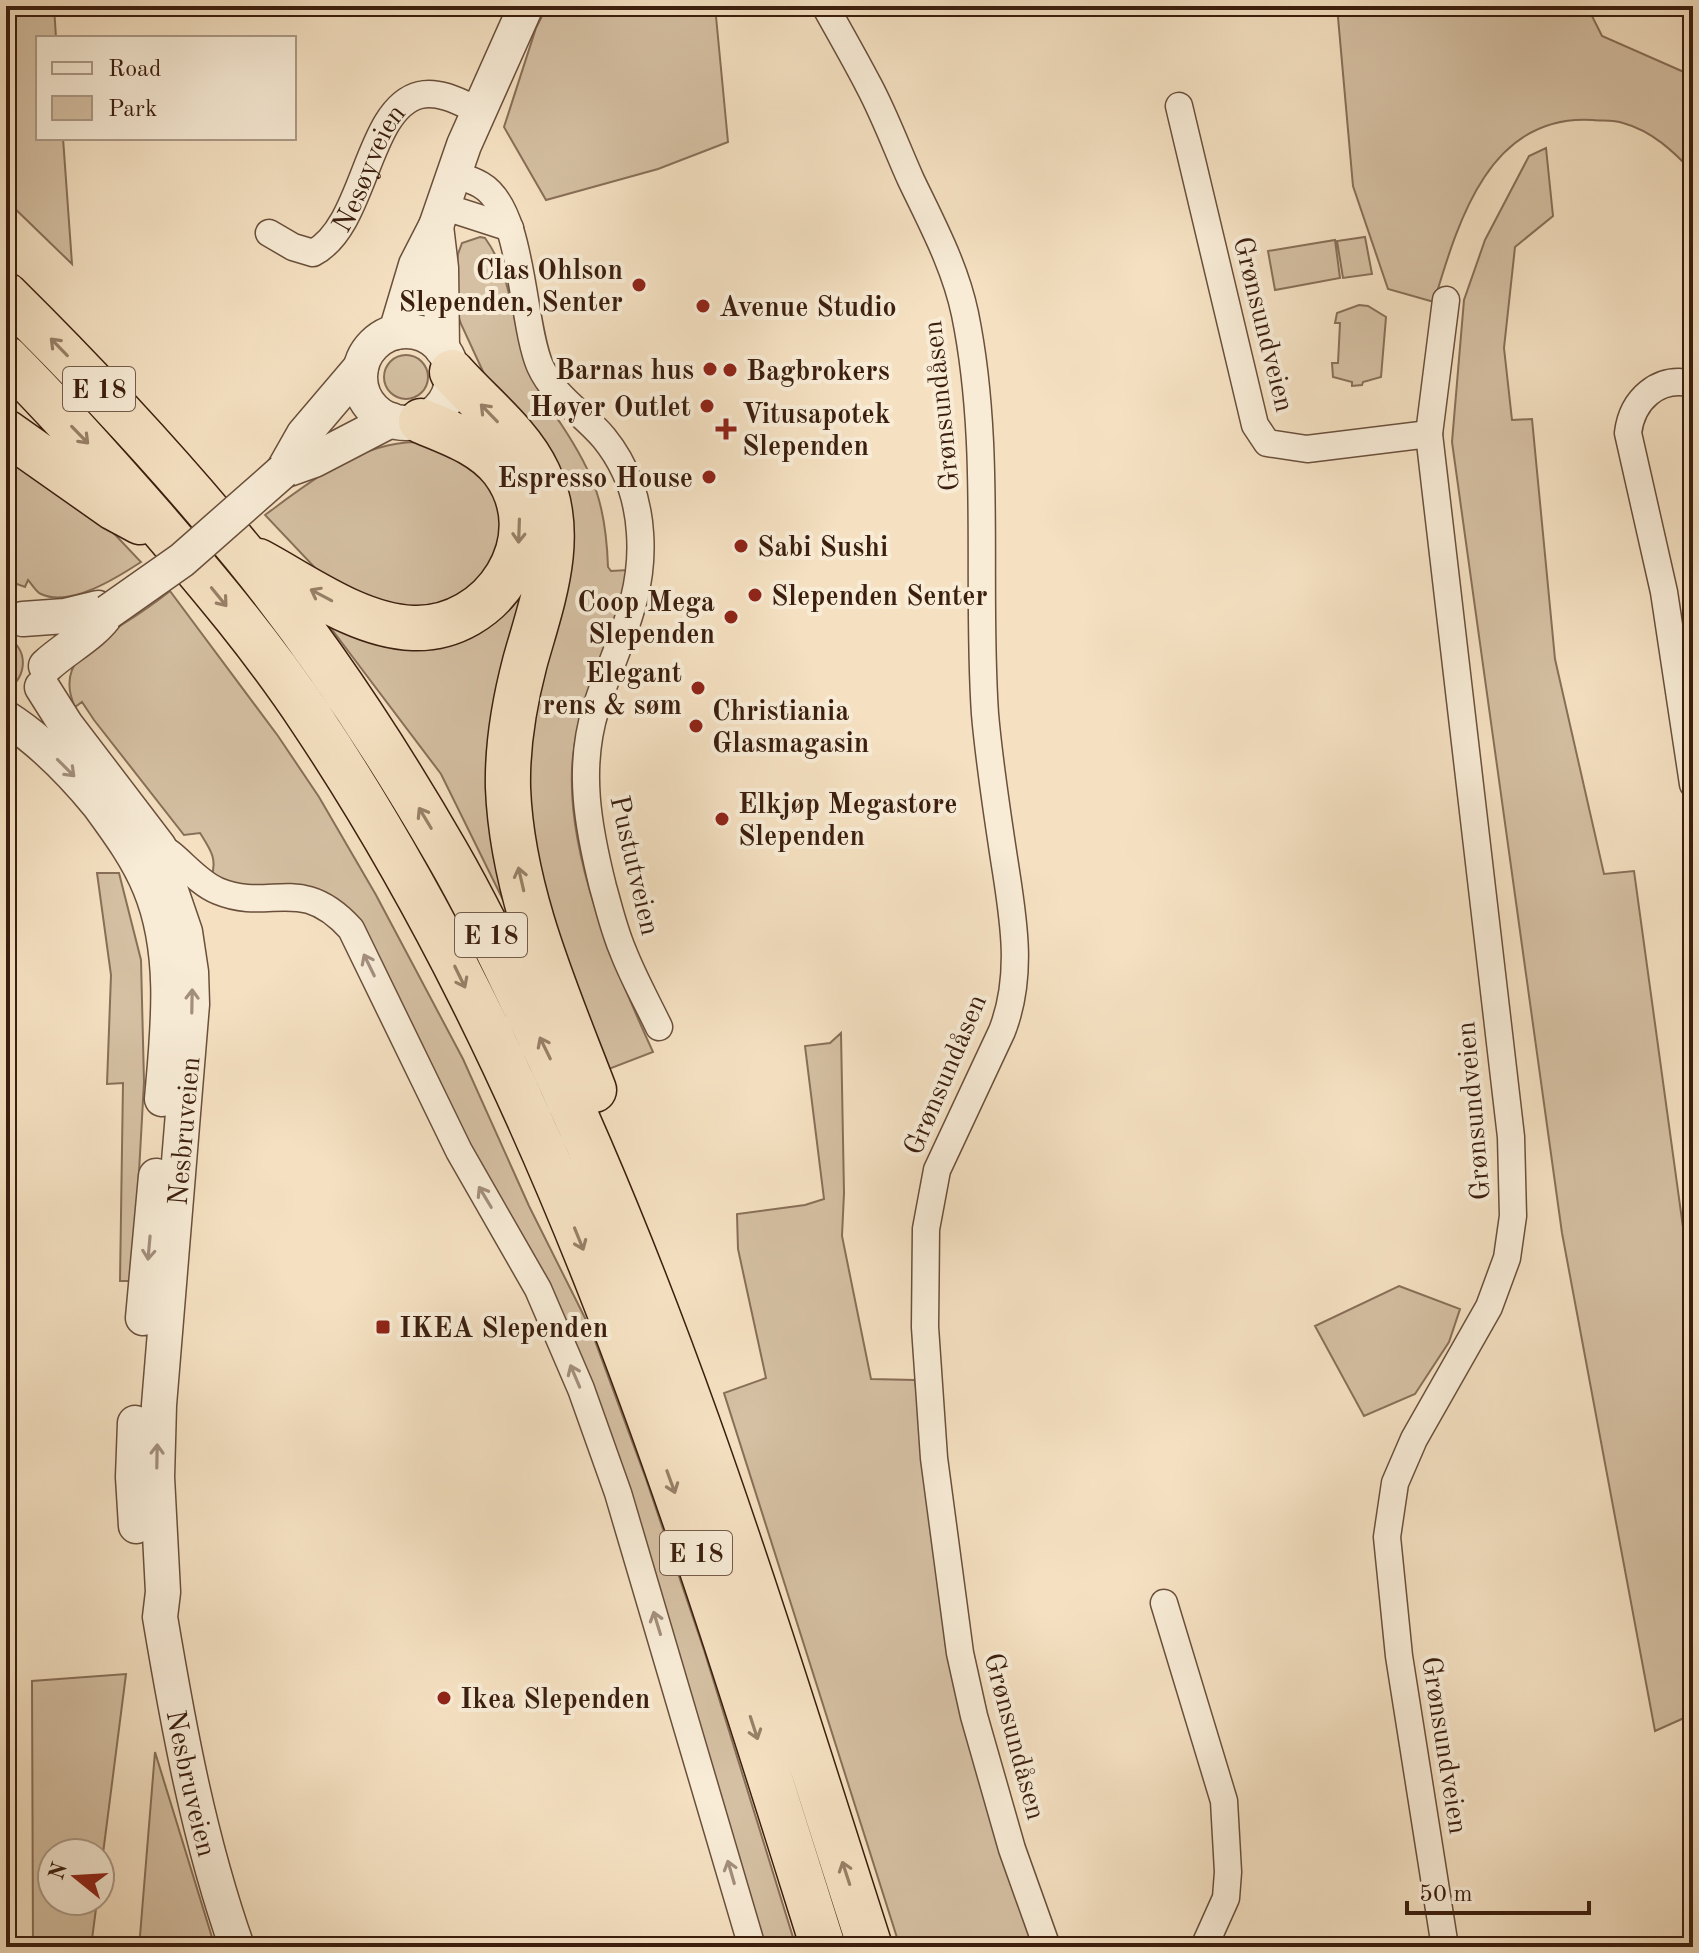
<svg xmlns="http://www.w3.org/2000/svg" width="1699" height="1953" font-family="'Old Standard TT',serif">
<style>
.green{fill:#d5c0a3;stroke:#886f58;stroke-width:2}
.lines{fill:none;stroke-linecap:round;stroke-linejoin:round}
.minor-casing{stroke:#6a4f3b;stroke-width:29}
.tertiary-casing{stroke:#6a4f3b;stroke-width:37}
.motorway-casing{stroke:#3b1e0e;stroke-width:47}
.minor{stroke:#f8ecd7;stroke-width:26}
.tertiary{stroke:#f8ecd7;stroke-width:34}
.motorway{stroke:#f5e1c2;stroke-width:44}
.tertiary-bridge-casing{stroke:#6a4f3b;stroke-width:37;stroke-linecap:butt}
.tertiary-bridge{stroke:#f8ecd7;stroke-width:34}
.oneway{stroke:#988068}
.oneway2{stroke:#a38f7d}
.poi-dot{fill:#8f2418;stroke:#f8ecd7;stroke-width:3}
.labels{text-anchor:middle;stroke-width:8;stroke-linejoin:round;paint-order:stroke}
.shield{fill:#f8ecd7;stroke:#745c4a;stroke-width:2}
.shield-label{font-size:26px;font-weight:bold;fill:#3b1e0e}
.street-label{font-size:28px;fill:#3b1e0e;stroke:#f8ecd7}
.poi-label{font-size:28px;font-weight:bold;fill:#3b1e0e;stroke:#f8ecd7;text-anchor:start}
</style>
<rect width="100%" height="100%" fill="#f5e1c2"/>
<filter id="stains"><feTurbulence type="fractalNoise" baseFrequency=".0025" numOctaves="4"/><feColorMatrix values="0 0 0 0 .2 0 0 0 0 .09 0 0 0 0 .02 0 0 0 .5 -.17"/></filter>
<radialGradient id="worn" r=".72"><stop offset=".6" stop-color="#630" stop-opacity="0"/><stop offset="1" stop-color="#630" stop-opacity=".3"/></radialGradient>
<path class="green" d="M 6,6 L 54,6 L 56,38 L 38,38 L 38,138 L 63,138 L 72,264 L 6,200 Z
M 547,6 L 715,6 L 728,142 L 658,169 L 546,200 L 504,127 L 536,28 Z
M 1337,6 L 1587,6 L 1602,36 L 1693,76 L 1693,172 C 1673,151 1652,131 1623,123 C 1614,120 1602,121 1593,120 C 1489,113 1458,222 1434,302 L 1388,289 L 1353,186 Z
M 1546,148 L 1553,216 L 1515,247 L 1504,348 L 1512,420 L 1532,419 L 1555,659 L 1604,874 L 1634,871 L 1693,1300 L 1693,1714 L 1655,1731 L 1562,1233 L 1452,442 L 1464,300 L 1485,240 L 1529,156 Z
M 480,237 L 485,238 C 512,275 511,318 525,360 C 532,384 547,403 561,424 C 595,475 606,506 608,567 L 611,571 L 628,570 L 628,588 C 609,639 579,702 573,756 C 563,849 615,969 653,1052 L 601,1072 L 573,990 L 520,792 L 562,577 L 492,391 L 461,324 L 453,300 L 458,254 L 462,243 Z
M 1365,237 L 1372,274 L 1343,278 L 1337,241 Z
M 1335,240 L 1340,278 L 1275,290 L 1268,251 Z
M 1359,305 L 1368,306 L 1386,317 L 1381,377 L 1363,382 L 1362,385 L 1352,386 L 1352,382 L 1333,377 L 1332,363 L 1338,363 L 1340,323 L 1335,323 L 1337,313 Z
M384 377a22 22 0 1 1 44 0a22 22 0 1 1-44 0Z
M 415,442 L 478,464 L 505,505 L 491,582 L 410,618 L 318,571 L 265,515 C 311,481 356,444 415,442 Z
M 6,443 L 86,504 L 141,562 C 118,577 70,608 41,594 C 36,592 32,584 28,580 L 25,587 L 6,580 Z
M 523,586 L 509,912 L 441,774 L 330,627 L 335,623 L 365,637 Z
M 170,591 L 278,736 L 319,797 L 376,895 L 463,1059 L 529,1206 L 591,1330 L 646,1479 L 704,1650 L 796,1947 L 761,1947 L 650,1557 L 509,1221 L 354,921 L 257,889 L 211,878 C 218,859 210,849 200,833 L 184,835 L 94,720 L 82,702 L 75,707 C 55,664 92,643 123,624 C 139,614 155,603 170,591 Z
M 6,636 C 29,650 28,676 6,691 Z
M 97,873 L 119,873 L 141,960 L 144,1082 L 133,1281 L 120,1281 L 123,1083 L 107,1084 L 111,975 Z
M 841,1033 L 844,1193 L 842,1236 L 871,1379 L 915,1380 L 946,1647 L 986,1801 L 1035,1947 L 900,1947 L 724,1393 L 766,1378 L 738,1249 L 737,1214 L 805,1205 L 824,1199 L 805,1046 L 830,1043 Z
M 1399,1286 L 1460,1309 L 1449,1342 L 1415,1394 L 1364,1416 L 1315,1326 Z
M 126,1674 L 100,1877 L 100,1853 L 52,1853 L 52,1901 L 97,1901 L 91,1947 L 33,1947 L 32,1681 Z
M 155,1752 L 215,1947 L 121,1947 L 140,1936 Z"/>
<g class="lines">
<defs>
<g id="minor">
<path d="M 825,6 C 840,33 855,59 869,86 C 885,116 897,149 911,180 C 932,224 955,266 965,314 C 992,446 976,581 985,714 C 989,760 996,806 1003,852 C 1012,912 1025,972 1002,1031 L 937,1170 L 926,1229 L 925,1327 L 934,1458 L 960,1653 L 974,1716 L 1012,1849 L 1047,1947"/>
<path d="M 1179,106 L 1255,425 L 1267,443 L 1307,449 L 1429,434"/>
<path d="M 453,174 C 462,177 473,180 481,185 C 524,210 521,322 540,366 C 554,397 583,413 604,438 C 626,465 638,499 640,533 C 645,600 615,647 596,708 C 577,768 588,827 603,887 C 609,908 614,930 623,951 C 633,977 647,1002 659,1027"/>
<path d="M 442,206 L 510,228"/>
<path id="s1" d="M 269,233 L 293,247 L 313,253 C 366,226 366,108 420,95 C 439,90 462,103 479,111"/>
<path d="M 1693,384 C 1658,375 1632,400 1628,433 L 1664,592 L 1693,784"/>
<path d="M 159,847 C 174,851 195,882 218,891 C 271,913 300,873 351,929 L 459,1151 L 538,1289 L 581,1389 L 618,1493 L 752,1947"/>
<path d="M 1164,1603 L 1224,1801 L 1228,1872 L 1226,1898 L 1204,1947"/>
<path d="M 1445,1947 L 1399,1656 L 1387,1537 L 1395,1483 L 1414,1439 L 1489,1307 L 1507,1258 L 1513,1216 L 1511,1137 L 1429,434 L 1446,300"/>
</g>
<g id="tertiary">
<path d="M 436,226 L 441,268 L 442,349"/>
<circle cx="406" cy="377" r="46"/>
<path d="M 396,332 L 416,265 L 436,226 L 464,145 L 526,6"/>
<path d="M 283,471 L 304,434 L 361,367"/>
<path d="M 283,471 L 314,460 L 391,420"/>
<path d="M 23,619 L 65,616 L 98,608 L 108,612 C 94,634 65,648 46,666"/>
<path id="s2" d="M 42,687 L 66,725 L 159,847 L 159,856 L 185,932 L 191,972 L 192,1004 L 159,1405 L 157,1477 L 163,1592 L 160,1617 C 179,1730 199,1839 237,1947"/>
<path d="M 6,718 C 42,741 72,772 99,805 C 118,831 138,858 150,888 C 177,953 168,1031 162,1099"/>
<path d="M 143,1318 L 156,1176"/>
<path d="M 135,1423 L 133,1477 L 136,1526"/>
</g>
<path id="motorway" d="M 6,295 C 89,377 169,463 243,553 C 319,646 386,748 446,852 C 479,909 507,969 536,1029 C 677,1324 770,1637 870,1947
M 6,358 C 58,410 106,464 154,519 C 209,583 264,648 311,719 C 559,1090 690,1525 823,1947
M 452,372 C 480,404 520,434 538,473 C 568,535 542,601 525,662 C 514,704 507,745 508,788 C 512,893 557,993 594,1090
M 6,432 L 114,508 L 140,522
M 258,561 C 305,586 358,626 413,628 C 493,631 554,538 503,470 C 483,444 450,433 421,421"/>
</defs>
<use href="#minor" class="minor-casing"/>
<use href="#tertiary" class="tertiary-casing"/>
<use href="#motorway" class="motorway-casing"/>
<use href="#minor" class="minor"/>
<use href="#tertiary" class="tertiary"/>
<use href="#motorway" class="motorway"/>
<defs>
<path id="tertiary-bridge" d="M 108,612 L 182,560 L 283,471"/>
</defs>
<use href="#tertiary-bridge" class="tertiary-bridge-casing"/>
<use href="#tertiary-bridge" class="tertiary-bridge"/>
</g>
<defs><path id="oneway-shaft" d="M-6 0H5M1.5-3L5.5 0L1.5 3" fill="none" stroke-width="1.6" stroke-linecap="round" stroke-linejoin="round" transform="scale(2)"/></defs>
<g class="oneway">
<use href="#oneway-shaft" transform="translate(59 347) rotate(-134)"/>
<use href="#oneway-shaft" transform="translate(489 413) rotate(-134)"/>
<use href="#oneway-shaft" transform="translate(80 435) rotate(46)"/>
<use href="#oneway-shaft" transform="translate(519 531) rotate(92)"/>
<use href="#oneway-shaft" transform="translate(321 595) rotate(-152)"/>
<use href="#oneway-shaft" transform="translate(219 597) rotate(51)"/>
<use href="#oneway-shaft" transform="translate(425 818) rotate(-121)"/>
<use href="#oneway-shaft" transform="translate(521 879) rotate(-103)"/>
<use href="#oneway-shaft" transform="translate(460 977) rotate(64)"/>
<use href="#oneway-shaft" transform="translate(545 1048) rotate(-116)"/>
<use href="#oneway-shaft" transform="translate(579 1239) rotate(68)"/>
<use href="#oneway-shaft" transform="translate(671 1482) rotate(70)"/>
<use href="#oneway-shaft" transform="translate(754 1728) rotate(72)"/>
<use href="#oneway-shaft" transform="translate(846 1873) rotate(-108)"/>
</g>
<g class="oneway2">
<use href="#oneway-shaft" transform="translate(66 768) rotate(45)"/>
<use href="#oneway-shaft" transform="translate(369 965) rotate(-116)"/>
<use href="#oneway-shaft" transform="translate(192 1001) rotate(-89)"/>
<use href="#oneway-shaft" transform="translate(485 1197) rotate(-121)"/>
<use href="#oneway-shaft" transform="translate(149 1248) rotate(95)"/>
<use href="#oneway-shaft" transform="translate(575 1376) rotate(-113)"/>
<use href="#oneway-shaft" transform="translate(157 1456) rotate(-89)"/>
<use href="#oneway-shaft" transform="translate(657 1623) rotate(-107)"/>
<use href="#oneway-shaft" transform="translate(731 1872) rotate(-106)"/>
</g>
<g class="poi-dot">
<circle cx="639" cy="285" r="8"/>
<circle cx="703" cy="306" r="8"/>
<circle cx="710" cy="369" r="8"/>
<circle cx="730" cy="370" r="8"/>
<circle cx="707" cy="406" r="8"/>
<path d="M722 417h8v8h8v8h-8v8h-8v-8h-8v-8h8z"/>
<circle cx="709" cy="477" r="8"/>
<circle cx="741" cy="546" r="8"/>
<circle cx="755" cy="595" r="8"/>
<circle cx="731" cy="617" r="8"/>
<circle cx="698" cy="688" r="8"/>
<circle cx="696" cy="726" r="8"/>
<circle cx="722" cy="819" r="8"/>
<rect x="375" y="1319" width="16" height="16" rx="4"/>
<circle cx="444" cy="1698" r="8"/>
</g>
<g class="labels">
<g class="shield">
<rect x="63" y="367" width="72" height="44" rx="6"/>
<rect x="455" y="913" width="72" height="44" rx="6"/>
<rect x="660" y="1531" width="72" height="44" rx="6"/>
</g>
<g class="shield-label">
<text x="99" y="398">E 18</text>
<text x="491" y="944">E 18</text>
<text x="696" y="1562">E 18</text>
</g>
<g class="street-label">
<text dy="10" stroke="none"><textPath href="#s1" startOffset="152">Nesøyveien</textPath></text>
<text transform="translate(1265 324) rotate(76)" y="10">Grønsundveien</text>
<text transform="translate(940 406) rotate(-96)" y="10">Grønsundåsen</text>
<text transform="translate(636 865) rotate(77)" y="10">Pustutveien</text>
<text transform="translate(944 1074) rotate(-67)" y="10">Grønsundåsen</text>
<text transform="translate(1472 1111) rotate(-95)" y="10">Grønsundveien</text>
<text transform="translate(183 1131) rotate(-85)" y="10">Nesbruveien</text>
<text transform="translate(1016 1736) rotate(75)" y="10">Grønsundåsen</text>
<text transform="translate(1446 1745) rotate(81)" y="10">Grønsundveien</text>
<text dy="10" stroke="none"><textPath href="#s2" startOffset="1144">Nesbruveien</textPath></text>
</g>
<g class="poi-label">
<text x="623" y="279" text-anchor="end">Clas Ohlson<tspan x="623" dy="32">Slependen, Senter</tspan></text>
<text x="719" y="316">Avenue Studio</text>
<text x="694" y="379" text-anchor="end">Barnas hus</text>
<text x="746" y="380">Bagbrokers</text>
<text x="691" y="416" text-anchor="end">Høyer Outlet</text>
<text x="742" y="423">Vitusapotek<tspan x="742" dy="32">Slependen</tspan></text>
<text x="693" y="487" text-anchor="end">Espresso House</text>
<text x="757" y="556">Sabi Sushi</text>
<text x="771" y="605">Slependen Senter</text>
<text x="715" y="611" text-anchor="end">Coop Mega<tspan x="715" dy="32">Slependen</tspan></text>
<text x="682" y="682" text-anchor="end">Elegant<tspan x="682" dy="32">rens &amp; søm</tspan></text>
<text x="712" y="720">Christiania<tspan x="712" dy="32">Glasmagasin</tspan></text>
<text x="738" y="813">Elkjøp Megastore<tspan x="738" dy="32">Slependen</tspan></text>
<text x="399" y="1337">IKEA Slependen</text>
<text x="460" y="1708">Ikea Slependen</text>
</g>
</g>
<rect width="1699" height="1953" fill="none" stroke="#f5e1c2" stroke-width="32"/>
<rect x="8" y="8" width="1683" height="1937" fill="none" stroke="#3b1e0e" stroke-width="4"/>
<rect x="16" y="16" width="1667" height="1921" fill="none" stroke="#3b1e0e" stroke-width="2"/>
<rect x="36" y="36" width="260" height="104" fill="#f8ecd7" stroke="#ac9a87" stroke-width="2"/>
<rect x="52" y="62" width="40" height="12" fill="#f8ecd7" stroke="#ac9a87" stroke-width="2"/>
<text x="108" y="76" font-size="24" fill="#3b1e0e">Road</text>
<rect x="52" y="96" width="40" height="24" fill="#d5c0a3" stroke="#ac9a87" stroke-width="2"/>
<text x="108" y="116" font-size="24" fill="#3b1e0e">Park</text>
<g transform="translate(76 1877) rotate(288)"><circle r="38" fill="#f8ecd7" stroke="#ac9a87" stroke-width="2"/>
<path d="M0-6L14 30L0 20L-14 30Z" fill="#8f2418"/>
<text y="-12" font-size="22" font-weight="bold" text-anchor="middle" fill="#3b1e0e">N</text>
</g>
<path d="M1407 1901v12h182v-12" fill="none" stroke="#3b1e0e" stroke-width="4"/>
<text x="1419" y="1901" font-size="24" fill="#3b1e0e" stroke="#f8ecd7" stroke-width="6" paint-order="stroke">50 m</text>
<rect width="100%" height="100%" filter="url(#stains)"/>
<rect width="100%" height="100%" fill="url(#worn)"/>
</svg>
